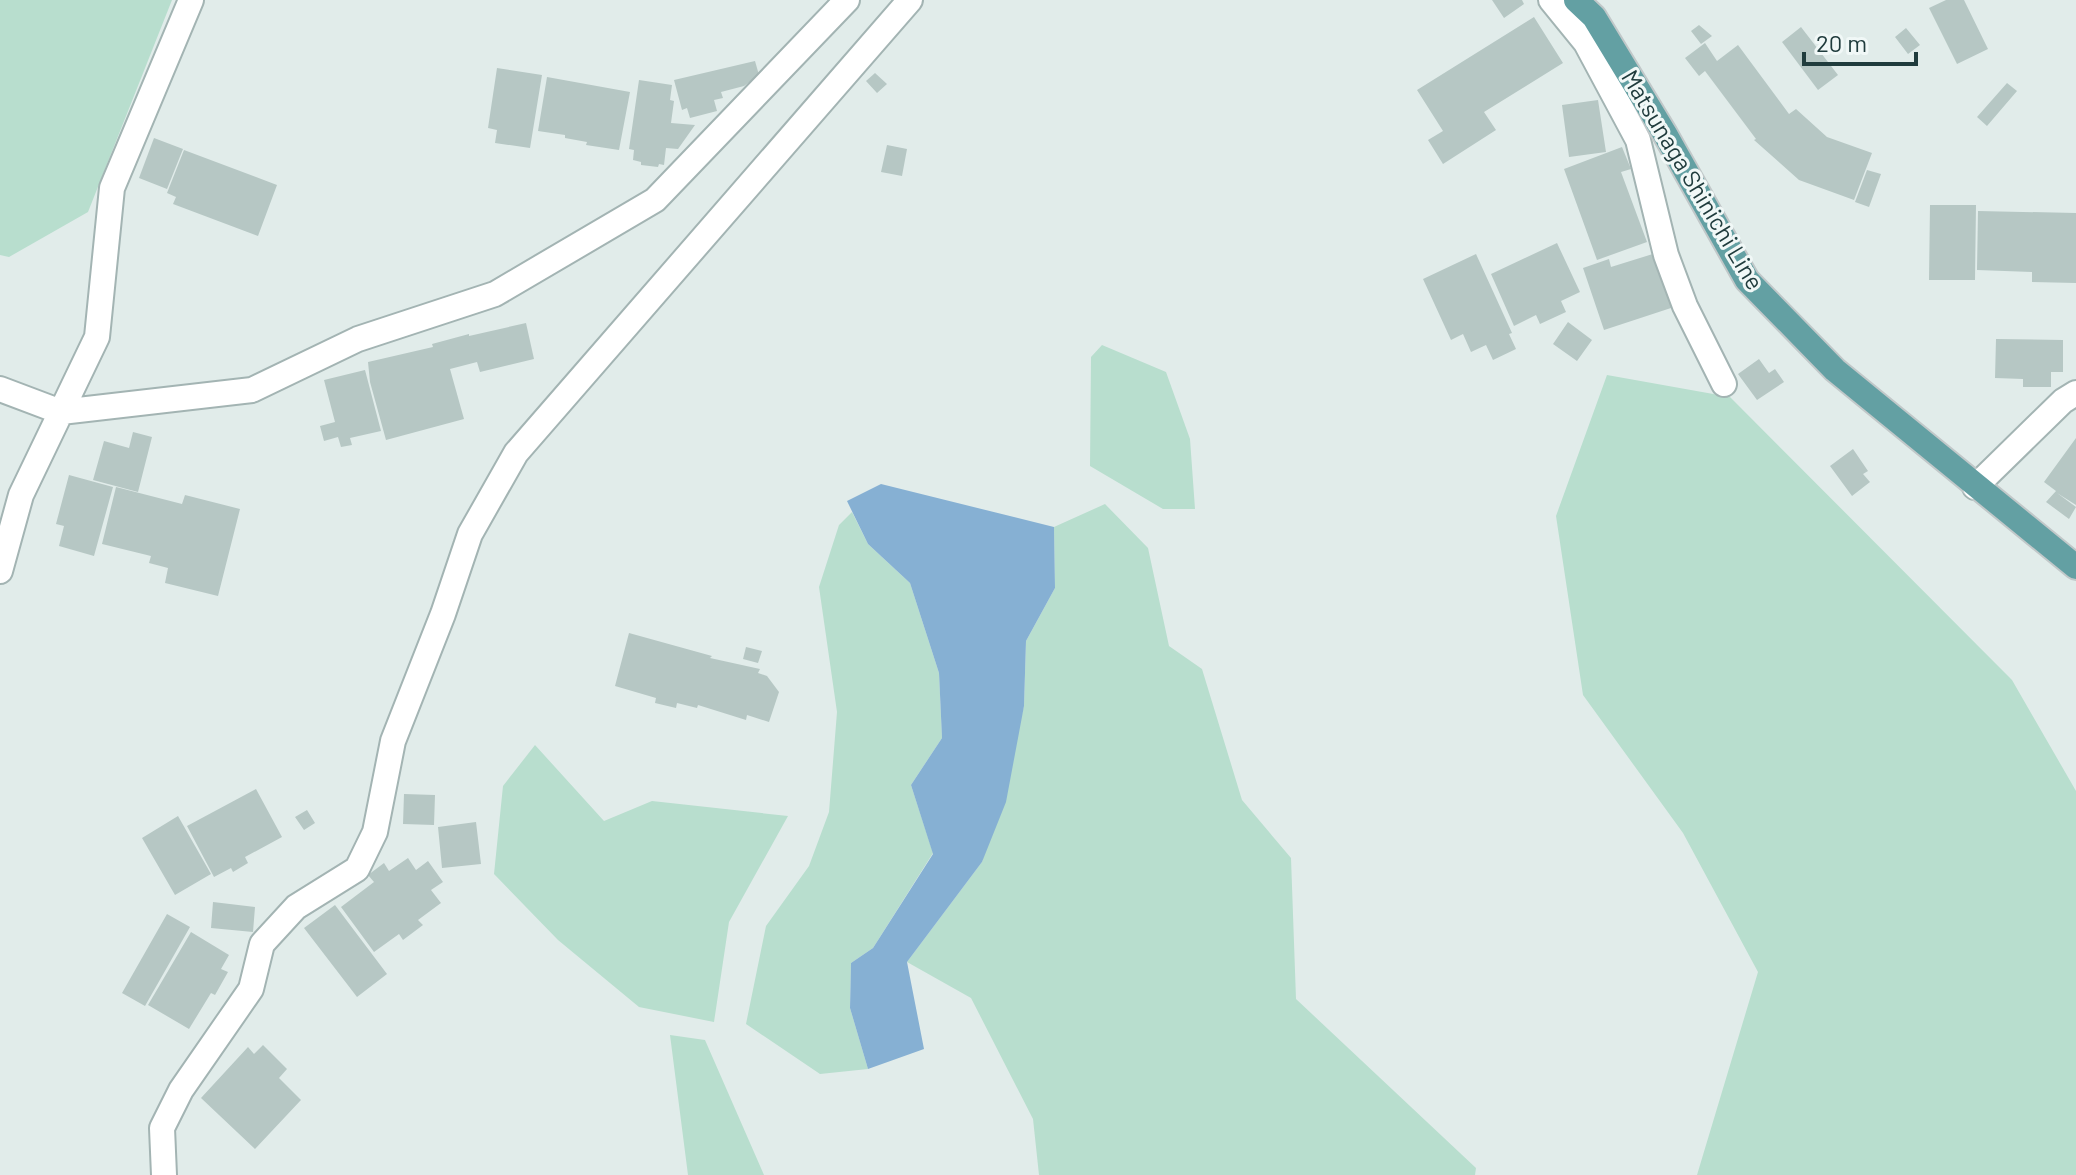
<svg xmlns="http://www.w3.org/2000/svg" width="2076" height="1175" font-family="Barlow,sans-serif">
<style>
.green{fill:#b8dece}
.water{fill:#86b0d3}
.building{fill:#b6c7c4}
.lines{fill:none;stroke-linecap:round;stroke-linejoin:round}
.minor-casing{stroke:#a3b4b3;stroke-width:28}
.major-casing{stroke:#c1c8c9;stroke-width:28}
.minor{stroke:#fff;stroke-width:24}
.major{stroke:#63a0a3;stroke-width:24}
.labels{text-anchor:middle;stroke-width:6;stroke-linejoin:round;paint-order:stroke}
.street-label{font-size:24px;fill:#203c3d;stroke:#f1f8f7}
</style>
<rect width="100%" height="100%" fill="#e1ecea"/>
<path class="green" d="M 0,0 L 172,0 L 88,212 L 9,257 L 0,255 Z
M 1102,345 L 1166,372 L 1190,439 L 1195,509 L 1163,509 L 1090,466 L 1091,357 Z
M 1607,375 L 1730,397 L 2012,680 L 2076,791 L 2076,1175 L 1697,1175 L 1758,972 L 1683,833 L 1583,695 L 1556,516 Z
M 1105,504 L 1148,548 L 1169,646 L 1202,669 L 1242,800 L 1291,858 L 1296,999 L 1476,1168 L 1475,1175 L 1039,1175 L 1033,1119 L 971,998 L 907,962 L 982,862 L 1024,706 L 1026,641 L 1055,588 L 1054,527 Z
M 852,512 L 868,544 L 910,583 L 939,673 L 942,738 L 911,785 L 933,853 L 873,948 L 851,963 L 850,1008 L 868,1069 L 820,1074 L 746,1024 L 766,926 L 809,866 L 829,812 L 837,712 L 819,587 L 839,525 Z
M 535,745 L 604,821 L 652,801 L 788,816 L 729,922 L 714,1022 L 639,1007 L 558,940 L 494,874 L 503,786 Z
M 670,1035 L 705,1040 L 764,1175 L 688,1175 Z"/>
<path class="water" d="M 881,484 L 1054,527 L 1055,588 L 1026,641 L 1024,706 L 1006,802 L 982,862 L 907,962 L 924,1049 L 868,1069 L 850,1008 L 851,963 L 873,948 L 933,854 L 911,785 L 942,738 L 939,673 L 910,583 L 868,544 L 847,501 Z"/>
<path class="building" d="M 1492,0 L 1522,0 L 1524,4 L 1504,18 Z
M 1946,0 L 1964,0 L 1988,49 L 1957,64 L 1929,8 Z
M 1534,17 L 1563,63 L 1484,112 L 1496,130 L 1443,164 L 1428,140 L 1443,131 L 1417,90 Z
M 1699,25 L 1712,36 L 1701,44 L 1691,31 Z
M 1801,27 L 1838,75 L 1818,90 L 1782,42 Z
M 1906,28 L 1920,45 L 1908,54 L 1895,37 Z
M 1705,43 L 1717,61 L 1738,45 L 1789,114 L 1796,109 L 1827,137 L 1872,153 L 1854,200 L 1799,180 L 1754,140 L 1756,139 L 1705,71 L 1699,76 L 1685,58 Z
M 755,61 L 759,75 L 744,86 L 721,92 L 723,98 L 714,100 L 717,111 L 690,118 L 687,108 L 682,110 L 674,80 Z
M 497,68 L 542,75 L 530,148 L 495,143 L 497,130 L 488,128 Z
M 875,73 L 887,84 L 877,93 L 866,81 Z
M 547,77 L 630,92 L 619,150 L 586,145 L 587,142 L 565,138 L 565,135 L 538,131 Z
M 639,80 L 672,85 L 670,100 L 674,101 L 671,123 L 695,125 L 678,149 L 666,148 L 664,165 L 659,164 L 658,167 L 641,165 L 641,162 L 633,160 L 634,150 L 629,149 Z
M 2007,83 L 2017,91 L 1987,126 L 1977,117 Z
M 1598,100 L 1606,152 L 1569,157 L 1562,105 Z
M 154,138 L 183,149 L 167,189 L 139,178 Z
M 887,145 L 907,149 L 902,176 L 881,172 Z
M 1622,147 L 1631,169 L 1621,172 L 1647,242 L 1597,260 L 1564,169 Z
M 184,150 L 277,185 L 258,236 L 173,204 L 176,197 L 167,193 Z
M 1867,170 L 1881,174 L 1869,207 L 1855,202 Z
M 1930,205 L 1976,205 L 1975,280 L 1929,280 Z
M 1978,211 L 2076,213 L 2076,283 L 2032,282 L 2032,272 L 1977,270 Z
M 1557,243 L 1580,292 L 1561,301 L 1566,312 L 1540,324 L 1536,315 L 1514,326 L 1491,274 Z
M 1656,253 L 1674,307 L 1604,330 L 1583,268 L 1609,259 L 1611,267 Z
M 1476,254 L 1512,333 L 1509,334 L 1516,349 L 1493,360 L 1486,345 L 1471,352 L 1463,334 L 1451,340 L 1423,279 Z
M 1568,322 L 1592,340 L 1577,361 L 1553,344 Z
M 526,323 L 534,359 L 480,372 L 477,362 L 450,369 L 464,419 L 386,440 L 370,382 L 368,362 L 433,347 L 432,344 L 469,334 L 469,336 Z
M 1996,339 L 2063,340 L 2063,372 L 2051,372 L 2051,387 L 2023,387 L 2023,379 L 1995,378 Z
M 1759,359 L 1769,373 L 1775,369 L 1784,382 L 1757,400 L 1738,374 Z
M 365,370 L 381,431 L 350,438 L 352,445 L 341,447 L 338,437 L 324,441 L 320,426 L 335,422 L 324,380 Z
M 133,432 L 152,437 L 138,492 L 93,480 L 104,441 L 129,448 Z
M 2076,438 L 2076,505 L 2057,493 L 2076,507 L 2069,519 L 2046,502 L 2056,491 L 2044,482 Z
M 1853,449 L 1868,471 L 1863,474 L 1870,482 L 1852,496 L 1830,466 Z
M 69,475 L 113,487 L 94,556 L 59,546 L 64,526 L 56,524 Z
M 116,487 L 182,504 L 185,495 L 240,509 L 218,596 L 165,583 L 168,568 L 149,563 L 151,556 L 102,544 Z
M 629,633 L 712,656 L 710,658 L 760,669 L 758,673 L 767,676 L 779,692 L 769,722 L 747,715 L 746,720 L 698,705 L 697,708 L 677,703 L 676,708 L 655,703 L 656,698 L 615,686 Z
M 746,647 L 762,651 L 758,663 L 743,659 Z
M 256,789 L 282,837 L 245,857 L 248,863 L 233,872 L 231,868 L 214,877 L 187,826 Z
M 404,794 L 435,795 L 434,825 L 403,824 Z
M 307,810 L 315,823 L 304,830 L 295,817 Z
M 178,816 L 211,874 L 175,895 L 142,838 Z
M 476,822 L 481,864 L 442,868 L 438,827 Z
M 408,858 L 416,870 L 428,861 L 443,882 L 431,890 L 441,903 L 418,920 L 423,925 L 403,940 L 399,934 L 374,952 L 341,907 L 374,882 L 368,875 L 384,863 L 389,871 Z
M 213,902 L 255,907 L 253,932 L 211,928 Z
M 335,905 L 387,974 L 357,997 L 304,928 Z
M 167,914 L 190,927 L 145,1006 L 122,993 Z
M 191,932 L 229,955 L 221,969 L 228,972 L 215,995 L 211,993 L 189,1029 L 148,1005 Z
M 263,1045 L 287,1069 L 279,1078 L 301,1100 L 255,1149 L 201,1098 L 248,1047 L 254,1054 Z"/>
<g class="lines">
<defs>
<path id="minor" d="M 1551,0 L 1586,43 L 1638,140 L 1666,255 L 1685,306 L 1724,384
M 0,389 L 61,412 L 252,390 L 358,339 L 495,294 L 655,200 L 847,0
M 1975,487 L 2063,401 L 2076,393
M 0,571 L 21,495 L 97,337 L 112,188 L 191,0
M 164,1175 L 162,1128 L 181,1090 L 251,989 L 262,944 L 296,907 L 357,869 L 375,832 L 393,741 L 443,614 L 470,534 L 516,453 L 910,0"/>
<path id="major" d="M 1576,0 L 1594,17 L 1665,134 L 1747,280 L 1835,370 L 2076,567"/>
</defs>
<use href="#minor" class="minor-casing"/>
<use href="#major" class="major-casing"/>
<use href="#minor" class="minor"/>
<use href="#major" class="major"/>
</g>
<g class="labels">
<g class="street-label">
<text transform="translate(1692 180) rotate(59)" y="8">Matsunaga Shinichi Line</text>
</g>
</g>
<path d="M1804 52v12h112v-12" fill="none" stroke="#203c3d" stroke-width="4"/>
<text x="1816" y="52" font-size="24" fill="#203c3d" stroke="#f1f8f7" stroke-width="6" paint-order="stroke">20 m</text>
</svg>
